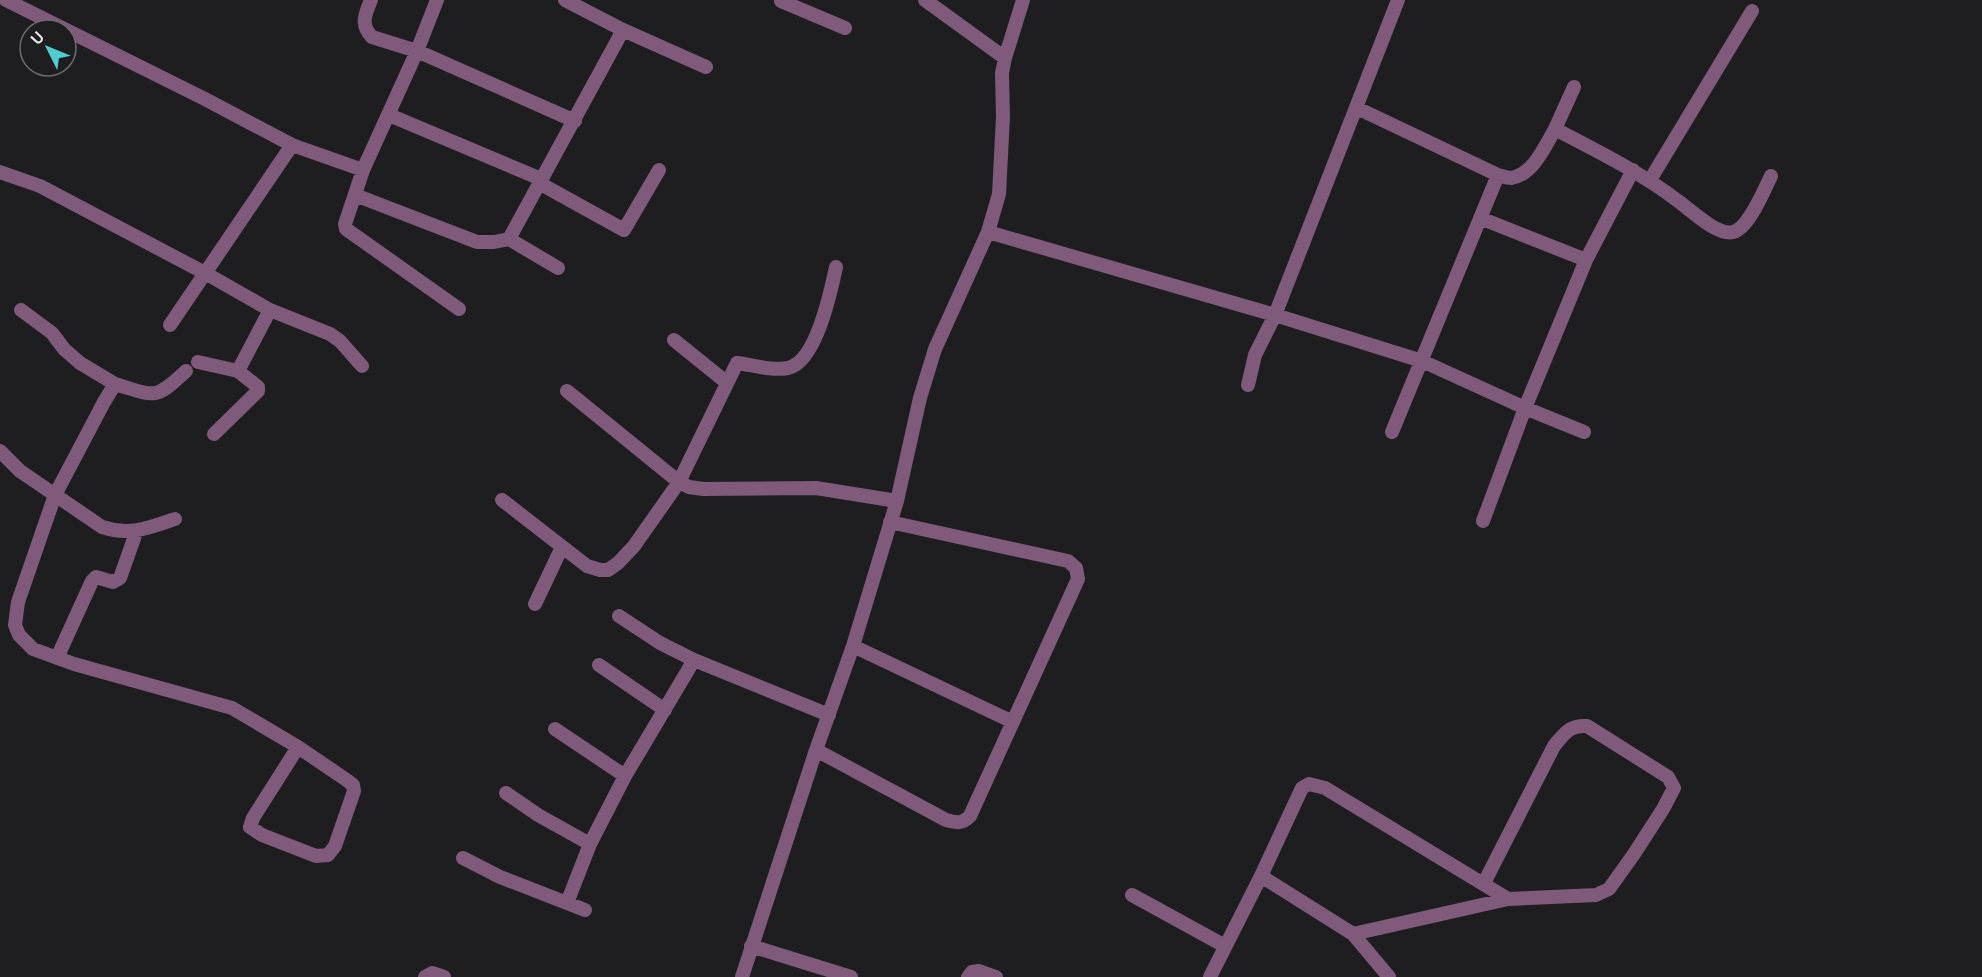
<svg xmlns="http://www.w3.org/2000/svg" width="1982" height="977" font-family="'Space Grotesk',sans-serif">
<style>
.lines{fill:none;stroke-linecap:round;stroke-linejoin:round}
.minor{stroke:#7f5a7b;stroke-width:14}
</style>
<rect width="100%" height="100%" fill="#1e1d20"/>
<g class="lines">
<path class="minor" d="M 6,0 L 205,99 L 292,145 L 363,170 L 345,224 L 346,229 L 459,309
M 437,0 L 417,51 L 575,121
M 565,0 L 623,30 L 706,67
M 925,0 L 1005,58
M 781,1 L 845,28
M 1357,108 L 1498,175
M 389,115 L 541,179
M 1555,129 L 1574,87
M 363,170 L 417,51 L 372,37 C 360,25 365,14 371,0
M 0,172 L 40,186 L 205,273 L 270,310 L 330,334 L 340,341 L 362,366
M 1650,180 L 1752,11
M 539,183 L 624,230 L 659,170
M 355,195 L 477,242 L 494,242 L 509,239
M 1480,218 L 1586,260
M 988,232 L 1275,315 L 1422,361 L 1525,408 L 1584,432
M 558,268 L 509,239 L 623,30
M 21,310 L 52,333 L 64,349 L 80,363 L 115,384
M 170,325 L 292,145
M 674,340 L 726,382
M 198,362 L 238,371
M 186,371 C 154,401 155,396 115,384 L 104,402 L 55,495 L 18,602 L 15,625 L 19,635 L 33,649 L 74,664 L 232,708 L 298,747 L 348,781 L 353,785 L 354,791 L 335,846 L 328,855 L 316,856 L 262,835 L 250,827 L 253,818 L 298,747
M 1248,385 L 1255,355 L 1275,315 L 1398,0
M 567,391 L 679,482 L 689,487 L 703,489 L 816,488 L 897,501
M 1392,432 L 1498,175 C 1502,176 1507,178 1511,178 C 1533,175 1545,146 1555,129 C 1597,151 1640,172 1678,201 C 1691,210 1717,236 1733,232 C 1749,228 1764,190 1771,176
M 214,434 L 258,391 L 258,387 L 238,371 L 270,310
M 0,451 L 20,471 L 102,527 C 129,536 149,528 175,519
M 502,500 L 587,566 L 600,570 L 608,570 L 618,563 L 634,546 L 679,482 L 737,363 C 752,365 772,371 788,368 C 816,362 831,291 836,267
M 1483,521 L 1525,408 L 1586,260 L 1633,170
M 535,604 L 562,547
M 619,616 L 660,643 L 694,660 L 829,715
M 853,646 L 1013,722
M 57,658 L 92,581 L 96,577 L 113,582 L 120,578 L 137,530
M 599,665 L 665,710
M 555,729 L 625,776
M 816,750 L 946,820 C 957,823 962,824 970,816 L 1078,579 L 1076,568 L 1068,561 L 890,522
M 506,793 L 538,815 L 590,844
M 463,858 L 500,877 L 567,903 L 590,844 L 625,776 L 694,660
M 1261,876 L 1353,934 L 1389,977
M 1132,895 L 1225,946
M 567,903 L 585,910
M 1353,934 L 1508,899 L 1596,895 L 1609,889 L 1634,854 L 1663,809 L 1674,788 L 1668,777 L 1587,726 C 1569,725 1565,733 1554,746 L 1484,883
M 751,946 L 851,977
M 425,977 L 432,973 L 444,977
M 742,977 L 816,750 L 853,646 L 897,501 L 920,398 L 935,349 L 988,232 L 999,194 L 1003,117 L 1002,73 L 1005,58 L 1023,0
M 968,977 L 972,972 L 979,971 L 996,977
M 1210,977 L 1261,876 L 1302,788 L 1309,784 L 1325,788 L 1508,899"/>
</g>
<g transform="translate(48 48) rotate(313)"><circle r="28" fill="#1e1d20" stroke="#6e6d70" stroke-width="1.5"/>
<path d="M0-4.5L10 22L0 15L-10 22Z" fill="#52cdcd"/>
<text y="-9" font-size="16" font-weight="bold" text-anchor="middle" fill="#e6e5e7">U</text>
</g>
</svg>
